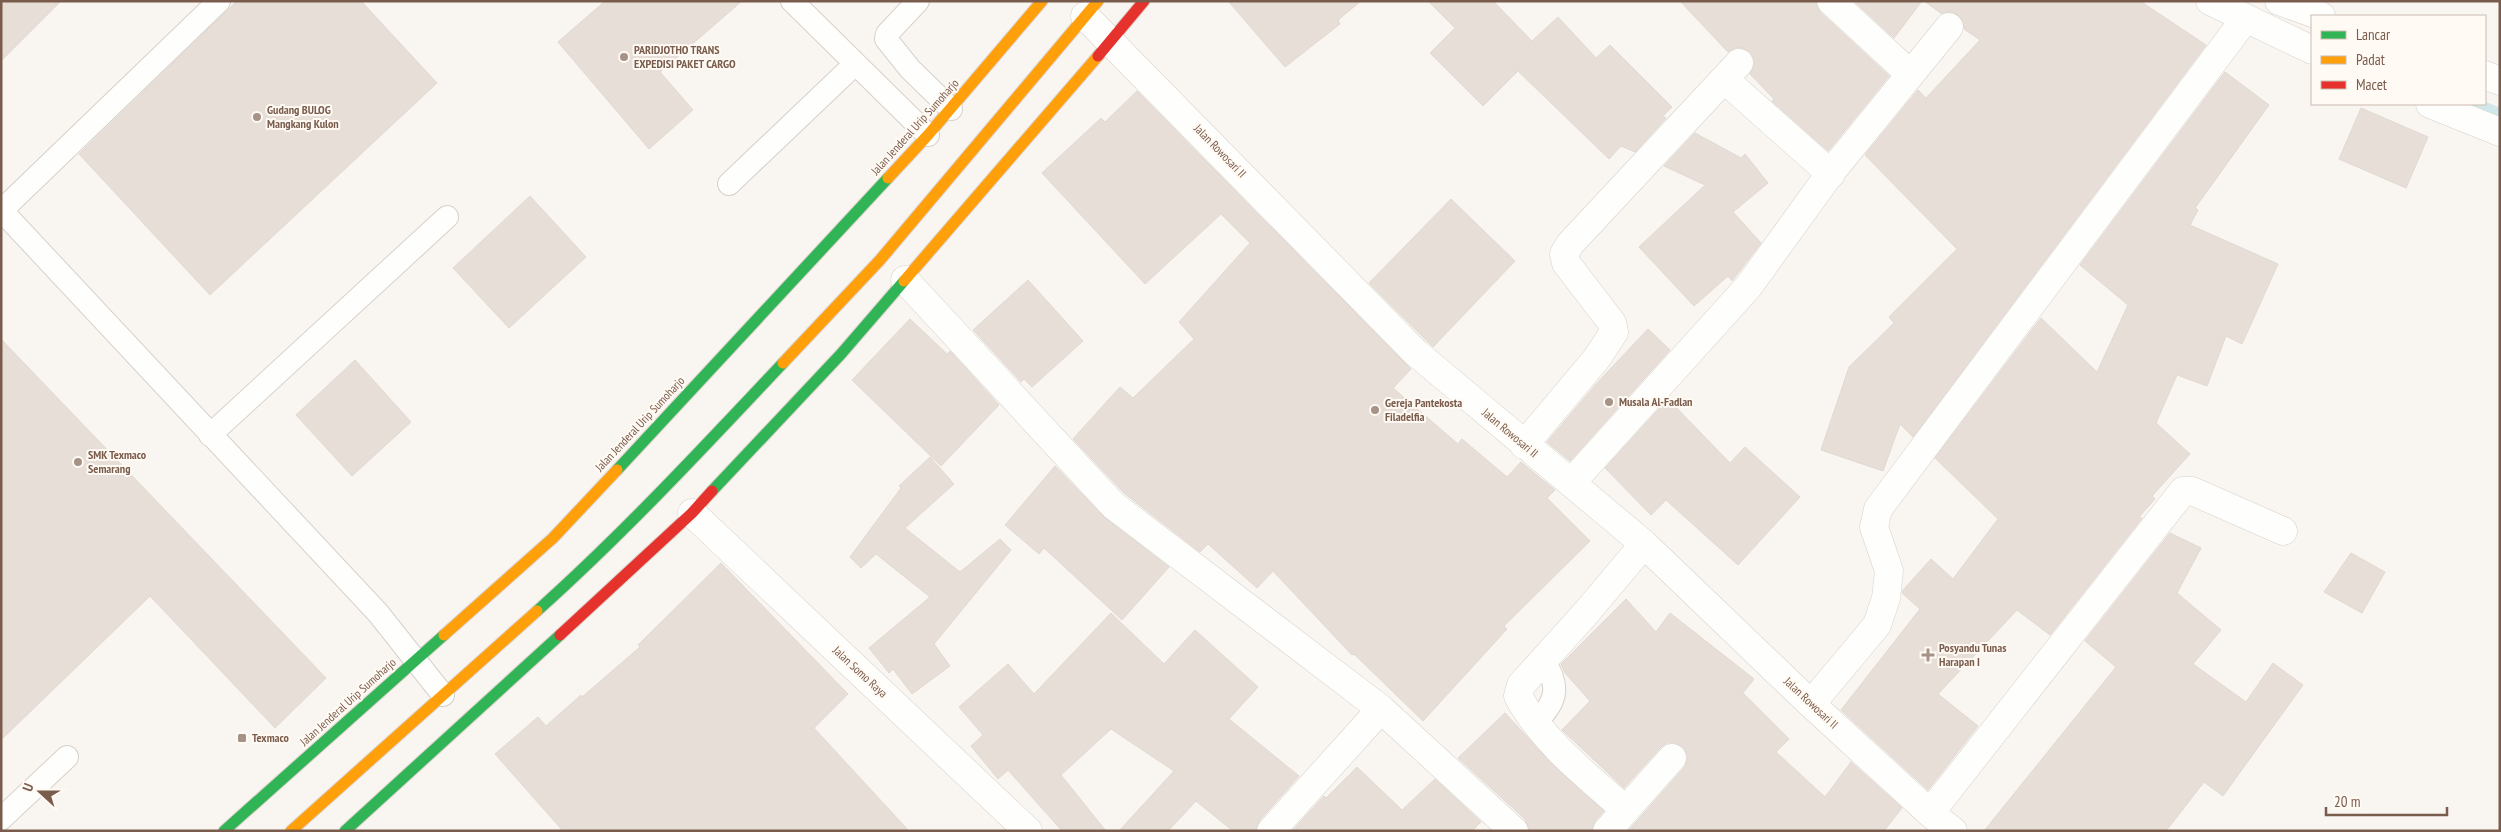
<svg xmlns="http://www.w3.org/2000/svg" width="2501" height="832" font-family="'PT Sans Narrow',sans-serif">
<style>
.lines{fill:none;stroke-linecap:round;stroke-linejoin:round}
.stream{stroke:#d0e8ea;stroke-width:12}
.building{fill:#e6ded7;stroke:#e2d8d2}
.lane-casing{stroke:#d7d1cb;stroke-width:24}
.street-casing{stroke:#d7d1cb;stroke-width:29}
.fast-casing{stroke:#dad1cc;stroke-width:13}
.slow-casing{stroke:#dad1cc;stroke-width:13}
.jam-casing{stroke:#dad1cc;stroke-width:13}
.lane{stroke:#fefefd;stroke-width:22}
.street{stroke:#fefefd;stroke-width:28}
.fast{stroke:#30b455;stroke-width:11}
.slow{stroke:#ff9f0a;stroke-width:11}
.jam{stroke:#e5322d;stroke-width:11}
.poi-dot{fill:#a69286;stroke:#fffaf3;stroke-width:2}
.labels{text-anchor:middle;stroke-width:4;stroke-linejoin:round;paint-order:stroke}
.poi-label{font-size:12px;font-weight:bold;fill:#7a5c4d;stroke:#fffaf3;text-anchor:start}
.street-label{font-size:12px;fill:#7a5c4d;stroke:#fffaf3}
</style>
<rect width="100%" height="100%" fill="#f9f5f0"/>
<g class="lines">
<path class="stream" d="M 2475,104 L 2500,114"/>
</g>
<path class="building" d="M 1,1 L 61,1 L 1,61 Z
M 237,1 L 361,1 L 437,83 L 210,295 L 79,154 Z
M 605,1 L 742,1 L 660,72 L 693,110 L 649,149 L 558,42 Z
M 1228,1 L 1361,1 L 1338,20 L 1340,24 L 1285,67 Z
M 1428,1 L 1493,1 L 1532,41 L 1558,17 L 1596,58 L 1610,45 L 1672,107 L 1663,116 L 1666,118 L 1635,152 L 1621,146 L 1609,159 L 1518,71 L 1483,106 L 1430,53 L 1455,28 Z
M 1680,1 L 1816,1 L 1820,12 L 1889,76 L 1828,151 L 1772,101 L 1774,99 L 1750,74 L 1754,66 L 1754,59 L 1750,52 L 1742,48 L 1735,48 L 1728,52 Z
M 1854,1 L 1922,1 L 1894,38 Z
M 1924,1 L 2140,1 L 2206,45 L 1913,437 L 1900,424 L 1883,471 L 1821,450 L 1849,367 L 1894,323 L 1889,317 L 1957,249 L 1865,155 L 1918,90 L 1926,98 L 1980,40 L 1964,29 L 1963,21 L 1958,15 L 1951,12 L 1942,14 Z
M 2225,72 L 2269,105 L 2195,208 L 2198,210 L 2190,225 L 2278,264 L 2242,344 L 2226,336 L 2207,386 L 2177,375 L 2156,423 L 2190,454 L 2152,496 L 2155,499 L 2139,517 L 2142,518 L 2050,635 L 2017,610 L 1938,694 L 1978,726 L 1928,790 L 1841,710 L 1920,609 L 1902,593 L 1903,590 L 1931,559 L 1953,579 L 1998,519 L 1935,458 L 2041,318 L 2097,372 L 2128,305 L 2080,265 Z
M 1137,91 L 1411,369 L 1393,388 L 1458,444 L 1462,439 L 1507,477 L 1521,462 L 1555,490 L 1547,498 L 1590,541 L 1504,626 L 1507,629 L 1423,721 L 1354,654 L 1352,655 L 1273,571 L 1257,588 L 1208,544 L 1200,552 L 1124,493 L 1073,439 L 1120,387 L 1133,398 L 1194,339 L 1179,322 L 1250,243 L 1221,214 L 1145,284 L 1042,173 L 1101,118 L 1105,122 Z
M 2361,108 L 2428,137 L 2406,188 L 2339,159 Z
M 1695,133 L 1741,158 L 1745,154 L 1768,183 L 1733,212 L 1761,243 L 1732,281 L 1728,276 L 1694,306 L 1639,247 L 1705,185 L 1664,166 Z
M 530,196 L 586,257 L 509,328 L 453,268 Z
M 1451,199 L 1515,261 L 1433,347 L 1369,283 Z
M 1028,280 L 1083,341 L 1032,387 L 1024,379 L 1021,382 L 973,330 Z
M 910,319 L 947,354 L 950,351 L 999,405 L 941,466 L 852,380 Z
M 1648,329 L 1670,350 L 1570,461 L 1547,442 L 1597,383 Z
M 1,339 L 326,678 L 275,728 L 150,596 L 1,740 Z
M 355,360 L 411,422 L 352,476 L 296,415 Z
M 1668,399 L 1730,463 L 1745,447 L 1800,497 L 1738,565 L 1666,500 L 1651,515 L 1605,468 Z
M 930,457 L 954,484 L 905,528 L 960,572 L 1000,539 L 1011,550 L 934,644 L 950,666 L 912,694 L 893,669 L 889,673 L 869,648 L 930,597 L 876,554 L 861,568 L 850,557 L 901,488 L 899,486 Z
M 1055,466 L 1104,517 L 1169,567 L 1122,620 L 1044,548 L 1039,554 L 1005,525 Z
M 2170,533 L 2201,548 L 2177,593 L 2221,630 L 2193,664 L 2246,702 L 2273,663 L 2303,685 L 2223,796 L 2204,782 L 2166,831 L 1984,831 L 2116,667 L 2085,641 Z
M 2351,553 L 2385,572 L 2362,613 L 2324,592 Z
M 721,563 L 848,694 L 814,728 L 909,831 L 563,831 L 495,754 L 538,717 L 546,726 L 581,695 L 582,697 L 640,647 L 638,645 Z
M 1626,599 L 1656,632 L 1670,613 L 1754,679 L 1743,693 L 1789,739 L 1776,752 L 1825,797 L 1851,762 L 1902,808 L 1884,831 L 1628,831 L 1684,768 L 1687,761 L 1687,754 L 1683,747 L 1675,743 L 1667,743 L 1661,747 L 1624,788 L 1562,730 L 1590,701 L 1565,673 L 1561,664 Z
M 1111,613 L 1164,664 L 1195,630 L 1258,687 L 1229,719 L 1299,776 L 1259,821 L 1256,831 L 1233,831 L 1196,801 L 1168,831 L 1119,831 L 1174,771 L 1111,729 L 1061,775 L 1106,831 L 1062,831 L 1008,770 L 998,779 L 971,746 L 983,735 L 959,707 L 1008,664 L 1034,694 Z
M 1505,713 L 1556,768 L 1604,811 L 1595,821 L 1592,831 L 1529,831 L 1525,819 L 1458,758 Z
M 1357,767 L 1402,810 L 1435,779 L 1481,822 L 1472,831 L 1292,831 L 1324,796 L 1326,798 Z"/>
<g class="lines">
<defs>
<path id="lane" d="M 792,1 L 928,135
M 918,1 L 887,34 L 886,39 L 910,69 L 951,109
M 729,184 L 855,64
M 1,210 L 378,613 L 443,695
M 2,210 L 219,1
M 210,435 L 447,217
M 1536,721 C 1559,701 1559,684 1543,659
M 1,819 L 67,757"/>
<path id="street" d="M 1831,1 L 1910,74
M 2210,1 L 2312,50
M 2279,1 L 2321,16
M 1085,16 L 1415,352 L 1644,544 L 1811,704 L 1930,813 L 1953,831
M 2485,75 L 2500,81
M 1724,79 L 1831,174
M 2430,104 L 2500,132
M 905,280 L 1113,505 L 1381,709 L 1514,831
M 1524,445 L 1597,358 L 1614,332 L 1612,323 L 1566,263 L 1564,254 L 1570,244 L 1739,63
M 1571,483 L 1748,287 L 1832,171 L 1949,27
M 692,513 L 1028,831
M 1811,704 L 1877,625 L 1886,598 L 1889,571 L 1874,527 L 1878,509 L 2245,19
M 1626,810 C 1587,776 1543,742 1518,696 L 1521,685 L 1586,613 L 1644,544
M 1930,813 L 2183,491 L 2192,491 L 2283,531
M 1271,831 L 1381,709
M 1607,831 L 1672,758"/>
<path id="fast" d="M 617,470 L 888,178
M 712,491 L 841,354 L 904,281
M 537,611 C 624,533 703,448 783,363
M 224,831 L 444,635
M 345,831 L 560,635"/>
<path id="slow" d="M 888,178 L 928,135 L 1042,1
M 904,281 L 1098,56
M 783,363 L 880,260 L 1098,1
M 444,635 L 553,538 L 617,470
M 291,831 L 537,611"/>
<path id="jam" d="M 1098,56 L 1144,1
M 560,635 L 692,513 L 712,491"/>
</defs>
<use href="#lane" class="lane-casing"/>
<use href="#street" class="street-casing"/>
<use href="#fast" class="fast-casing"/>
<use href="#slow" class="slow-casing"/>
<use href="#jam" class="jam-casing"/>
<use href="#lane" class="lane"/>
<use href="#street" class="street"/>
<use href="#fast" class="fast"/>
<use href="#slow" class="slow"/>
<use href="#jam" class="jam"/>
</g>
<g class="poi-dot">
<circle cx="624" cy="57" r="5"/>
<circle cx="257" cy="117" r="5"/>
<circle cx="1609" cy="402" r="5"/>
<circle cx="1375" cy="410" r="5"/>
<circle cx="78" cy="462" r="5"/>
<path d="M1925.5 647.5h5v5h5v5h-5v5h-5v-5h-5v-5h5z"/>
<rect x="237" y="733" width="10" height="10" rx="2.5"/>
</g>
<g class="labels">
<g class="poi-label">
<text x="634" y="54">PARIDJOTHO TRANS<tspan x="634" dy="14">EXPEDISI PAKET CARGO</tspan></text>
<text x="267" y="114">Gudang BULOG<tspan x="267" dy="14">Mangkang Kulon</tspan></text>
<text x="1619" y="406">Musala Al-Fadlan</text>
<text x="1385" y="407">Gereja Pantekosta<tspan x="1385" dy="14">Filadelfia</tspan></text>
<text x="88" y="459">SMK Texmaco<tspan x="88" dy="14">Semarang</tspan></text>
<text x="1939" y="652">Posyandu Tunas<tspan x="1939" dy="14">Harapan I</tspan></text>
<text x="252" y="742">Texmaco</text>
</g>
<g class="street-label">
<text transform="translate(915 127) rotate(-48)" y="4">Jalan Jenderal Urip Sumoharjo</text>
<text transform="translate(1220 151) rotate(46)" y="4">Jalan Rowosari II</text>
<text transform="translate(640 424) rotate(-47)" y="4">Jalan Jenderal Urip Sumoharjo</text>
<text transform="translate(1510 433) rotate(40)" y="4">Jalan Rowosari II</text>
<text transform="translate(860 672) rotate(43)" y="4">Jalan Somo Raya</text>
<text transform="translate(348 702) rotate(-42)" y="4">Jalan Jenderal Urip Sumoharjo</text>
<text transform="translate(1811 703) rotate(43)" y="4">Jalan Rowosari II</text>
</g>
</g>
<rect width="2501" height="832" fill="none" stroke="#7a5c4d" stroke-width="5"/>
<rect x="2311" y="15" width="175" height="90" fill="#fffaf3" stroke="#cabbb1"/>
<rect x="2321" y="31" width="25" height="8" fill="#30b455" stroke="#cabbb1"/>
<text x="2356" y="40" font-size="15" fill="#7a5c4d">Lancar</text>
<rect x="2321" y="56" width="25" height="8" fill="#ff9f0a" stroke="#cabbb1"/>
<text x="2356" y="65" font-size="15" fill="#7a5c4d">Padat</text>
<rect x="2321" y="81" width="25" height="8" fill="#e5322d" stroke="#cabbb1"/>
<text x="2356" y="90" font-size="15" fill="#7a5c4d">Macet</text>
<g transform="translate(40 792) rotate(291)" stroke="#fffaf3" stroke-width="4" paint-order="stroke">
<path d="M0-4L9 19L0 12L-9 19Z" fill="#7a5c4d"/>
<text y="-8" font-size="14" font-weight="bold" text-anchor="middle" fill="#7a5c4d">U</text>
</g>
<path d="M2326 807v8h121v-8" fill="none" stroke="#7a5c4d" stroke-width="2.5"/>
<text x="2334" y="807" font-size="15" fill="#7a5c4d" stroke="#fffaf3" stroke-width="4" paint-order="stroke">20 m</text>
</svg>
